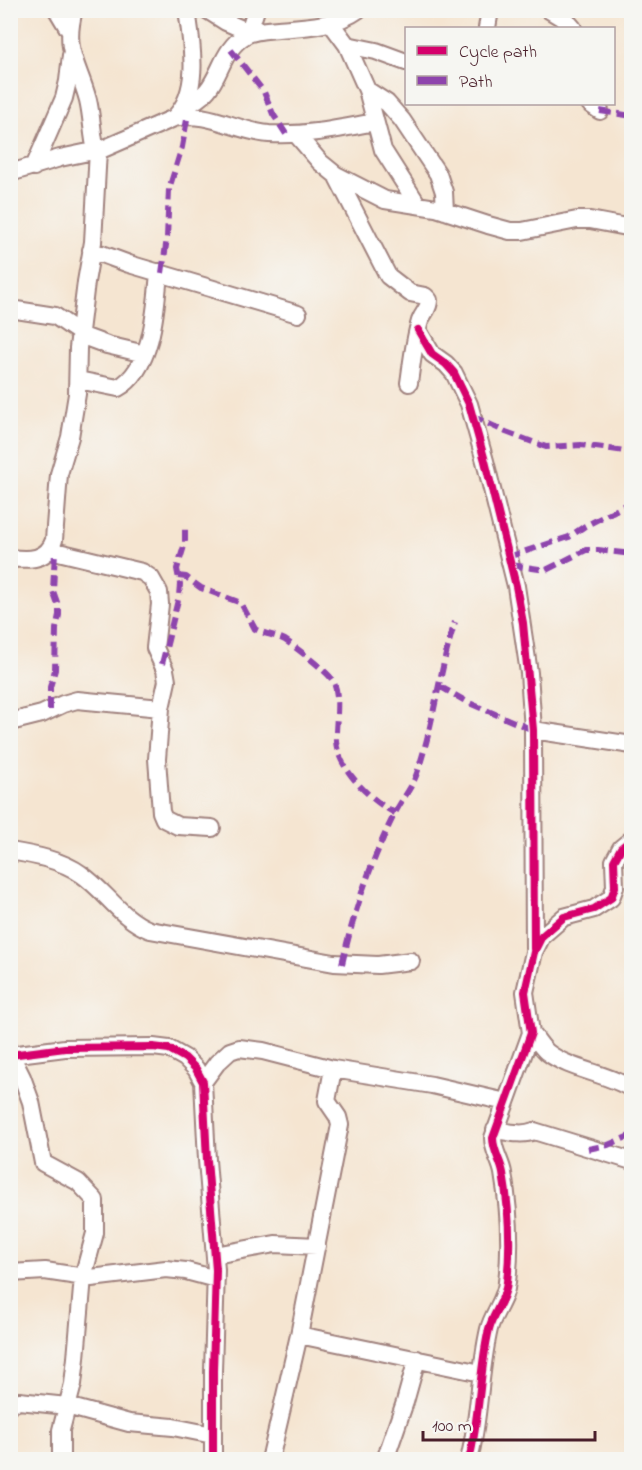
<svg xmlns="http://www.w3.org/2000/svg" width="642" height="1470" font-family="'Indie Flower',sans-serif">
<style>
.lines{fill:none;stroke-linecap:round;stroke-linejoin:round}
.minor-casing{stroke:#a0827e;stroke-width:20}
.minor{stroke:#fff;stroke-width:16}
.quiet{stroke:#8e44ad;stroke-width:6;stroke-dasharray:12 6;stroke-linecap:butt}
.cycleway-casing{stroke:#f6f6f2;stroke-width:11}
.cycleway{stroke:#d6006c;stroke-width:8}
</style>
<rect width="100%" height="100%" fill="#f6f6f2"/>
<filter id="ink" filterUnits="userSpaceOnUse"><feTurbulence type="fractalNoise" baseFrequency=".0167" numOctaves="2"/><feDisplacementMap in="SourceGraphic" scale="12" xChannelSelector="R" yChannelSelector="G"/><feConvolveMatrix kernelMatrix="1 2 1 2 8 2 1 2 1" color-interpolation-filters="sRGB"/></filter>
<filter id="wash" filterUnits="userSpaceOnUse"><feTurbulence type="fractalNoise" baseFrequency=".008" numOctaves="4" result="noise"/><feDisplacementMap in="SourceGraphic" scale="24" xChannelSelector="R" yChannelSelector="G"/><feGaussianBlur stdDeviation="1.35" result="paint"/><feColorMatrix in="noise" values="0 0 0 0 0 0 0 0 0 0 0 0 0 0 0 0 0 1.4 0 .05"/><feComposite in="paint" operator="in"/></filter>
<g filter="url(#wash)">
<rect width="100%" height="100%" fill="#f5e5d1"/>
</g>
<g filter="url(#ink)">
<g class="lines">
<defs>
<path id="minor" d="M 57,10 L 69,30
M 74,10 C 63,51 78,63 88,100 C 92,117 92,134 96,151
M 207,10 L 226,22 L 249,32
M 549,10 L 567,21 L 573,28
M 330,22 L 347,45 L 367,90 L 383,150 L 418,205
M 487,28 L 490,10
M 248,34 L 256,10
M 347,45 L 376,51 L 406,62
M 367,90 L 387,103 L 402,120 L 438,174 L 444,192 L 445,211
M 590,104 L 600,111
M 184,106 C 224,92 214,54 246,35 C 255,30 268,30 278,29 C 304,27 336,26 358,10
M 174,118 C 207,110 235,131 269,134 C 306,136 339,129 375,122
M 296,134 L 320,162 L 336,175 L 385,200 L 436,208 L 488,225 L 510,231 L 522,231 L 577,220 L 590,220 L 632,228
M 34,167 L 64,98 L 68,81 L 71,55
M 10,173 L 60,158 L 103,149 L 174,118 C 201,92 192,44 187,10
M 336,175 L 388,276 L 410,293 L 425,296 L 429,300 C 429,310 423,312 420,321 C 414,341 412,362 409,383
M 91,250 L 129,264 L 298,314
M 10,309 L 55,316 L 80,333
M 418,330 L 432,354 L 446,364 L 454,373 L 469,404 L 485,461 L 516,586 L 529,673 L 533,730 L 534,948
M 80,335 L 107,345 L 145,354
M 78,380 L 118,388 C 153,369 156,307 159,272
M 50,550 L 142,572 L 151,578 L 159,592 L 160,604 L 155,648 L 165,670 L 167,681 L 161,708 L 157,759 L 161,812 L 164,819 L 178,826 L 212,828
M 10,558 C 29,560 47,561 54,540 L 59,474 L 70,437 L 77,394 L 78,348 L 86,282 L 93,242 L 98,150
M 10,722 L 42,714 L 63,704 L 77,700 L 161,708
M 533,730 L 632,745
M 10,851 C 34,855 62,860 81,874 C 106,891 121,919 150,930 L 334,963 L 378,965 L 411,961
M 531,1033 C 537,1039 541,1047 547,1052 C 570,1070 607,1073 632,1089
M 10,1055 L 65,1048 L 153,1047 L 169,1049 L 185,1058 L 196,1069 L 203,1082 L 207,1160 L 216,1270 L 213,1371 L 213,1460
M 11,1055 L 22,1077 L 31,1102 L 43,1163 L 78,1182 L 95,1200 L 95,1233 L 83,1277 L 76,1358 L 73,1384 L 61,1430 L 61,1460
M 203,1082 L 217,1063 L 230,1051 L 239,1048 L 263,1051 L 333,1069 L 432,1085 L 506,1102
M 495,1130 C 508,1132 522,1136 534,1131 L 632,1161
M 215,1255 L 275,1244 L 317,1246
M 10,1273 L 45,1271 L 91,1278 L 166,1269 L 186,1271 L 216,1279
M 299,1335 L 481,1373
M 10,1405 L 19,1401 L 67,1406 L 129,1423 L 173,1427 L 213,1435
M 270,1460 L 299,1335 L 340,1125 L 338,1117 L 327,1101 L 333,1069
M 385,1460 L 405,1402 L 417,1359
M 469,1460 C 480,1416 479,1372 489,1329 C 493,1313 506,1299 507,1282 C 511,1247 509,1208 503,1173 C 501,1161 493,1151 493,1138 L 531,1033 L 525,992 L 534,952 L 542,936 L 564,917 L 594,909 L 611,898 L 615,887 L 614,861 L 621,848 L 632,839"/>
</defs>
<use href="#minor" class="minor-casing"/>
<use href="#minor" class="minor"/>
<path class="quiet" d="M 231,50 L 264,92 L 273,114 L 286,134
M 600,111 L 632,116
M 162,273 L 167,238 L 169,189 L 182,147 L 188,114
M 472,416 L 506,432 L 546,447 L 581,445 L 632,452
M 508,557 L 569,537 L 585,526 L 632,502
M 511,565 L 546,570 L 586,550 L 598,550 L 632,554
M 178,576 L 186,577 L 201,588 L 241,603 L 255,629 C 264,634 275,635 285,640 C 294,646 324,669 331,678 C 342,691 335,724 336,741 C 338,769 371,801 395,813
M 162,664 L 179,596 L 180,584 L 177,569 L 185,543 L 185,526
M 439,686 L 467,702 L 533,730
M 50,710 L 50,687 L 55,670 L 56,629 L 59,615 L 59,608 L 53,591 L 55,551
M 342,964 C 354,911 371,861 395,813 C 402,799 412,788 417,773 C 434,724 439,671 455,622
M 588,1149 L 608,1145 L 632,1135"/>
<defs>
<path id="cycleway" d="M 418,330 L 432,354 L 446,364 L 454,373 L 469,404 L 485,461 L 516,586 L 523,623 L 533,730 L 534,949
M 10,1055 L 65,1048 L 153,1047 L 169,1049 L 185,1058 L 196,1069 L 203,1082 L 207,1160 L 216,1270 L 213,1371 L 213,1460
M 469,1460 C 480,1416 479,1372 489,1329 C 493,1313 506,1299 507,1282 C 511,1247 509,1208 503,1173 C 501,1161 493,1151 493,1138 L 531,1033 L 525,992 L 534,952 L 542,936 L 564,917 L 594,909 L 611,898 L 615,887 L 614,861 L 621,848 L 632,839"/>
</defs>
<use href="#cycleway" class="cycleway-casing"/>
<use href="#cycleway" class="cycleway"/>
</g>
</g>
<rect width="642" height="1470" fill="none" stroke="#f6f6f2" stroke-width="36"/>
<rect x="405" y="27" width="210" height="78" fill="#f6f6f2" stroke="#b1a0a2" stroke-width="1.5"/>
<rect x="417" y="46" width="30" height="9" fill="#d6006c" stroke="#b1a0a2" stroke-width="1.5"/>
<text x="459" y="57" font-size="18" fill="#4a1f2b">Cycle path</text>
<rect x="417" y="76" width="30" height="9" fill="#8e44ad" stroke="#b1a0a2" stroke-width="1.5"/>
<text x="459" y="87" font-size="18" fill="#4a1f2b">Path</text>
<path d="M423 1431v9h172v-9" fill="none" stroke="#4a1f2b" stroke-width="3"/>
<text x="432" y="1431" font-size="18" fill="#4a1f2b" stroke="#f6f6f2" stroke-width="4.5" paint-order="stroke">100 m</text>
</svg>
